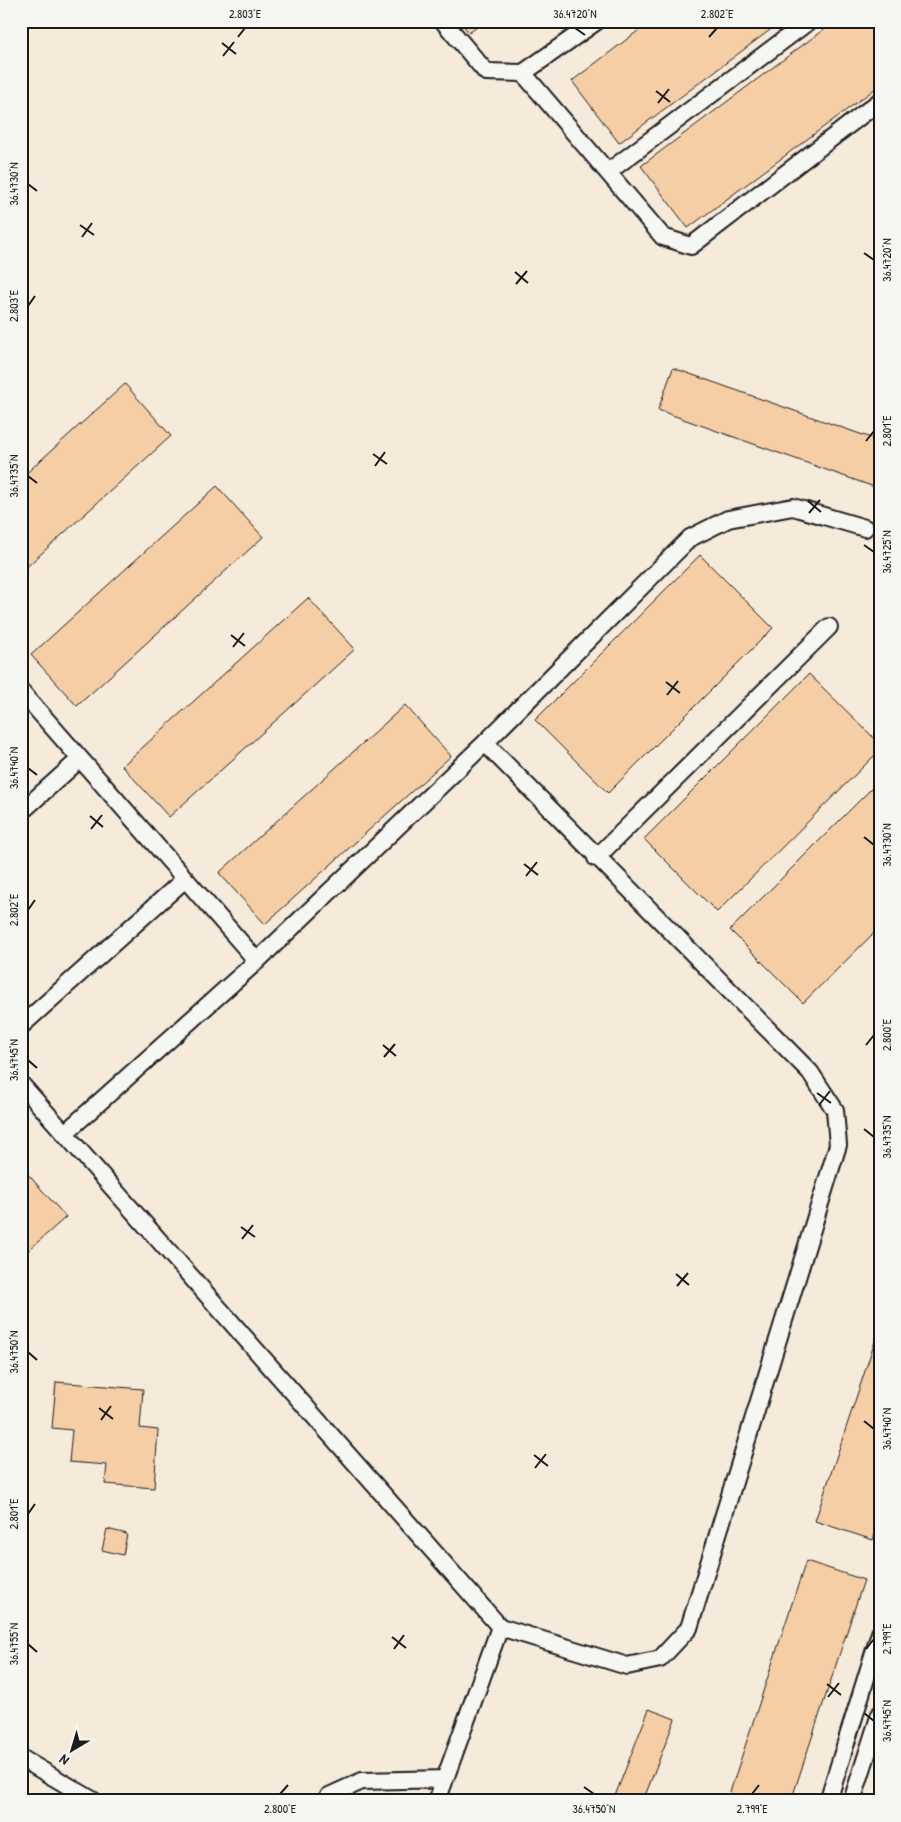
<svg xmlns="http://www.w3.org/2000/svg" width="901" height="1822" font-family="'Patrick Hand',sans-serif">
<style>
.building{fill:#f6cea5;stroke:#1c1c1c}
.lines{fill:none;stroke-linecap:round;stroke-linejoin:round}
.lane-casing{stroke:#1c1c1c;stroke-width:20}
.lane{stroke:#f6f6f2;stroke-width:16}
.ticks{fill:none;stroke:#1c1c1c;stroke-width:2}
.neatline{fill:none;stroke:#1c1c1c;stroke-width:2}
.ticks-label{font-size:12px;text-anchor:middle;fill:#1c1c1c}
</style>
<rect width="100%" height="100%" fill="#f6eadb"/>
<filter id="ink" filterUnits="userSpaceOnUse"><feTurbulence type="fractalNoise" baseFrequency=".02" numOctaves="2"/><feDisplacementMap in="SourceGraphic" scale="10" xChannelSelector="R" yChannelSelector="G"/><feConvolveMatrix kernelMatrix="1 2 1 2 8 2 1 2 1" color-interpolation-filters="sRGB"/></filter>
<g filter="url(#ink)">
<path class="building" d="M 460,21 L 485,21 L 469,33 Z
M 651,21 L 782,21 L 619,143 L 572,81 Z
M 835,21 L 880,21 L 880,85 L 688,228 L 641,166 Z
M 673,368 L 880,441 L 880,489 L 658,410 Z
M 125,384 L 171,436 L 21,572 L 21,478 Z
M 217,486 L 263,537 L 77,706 L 31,655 Z
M 700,555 L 773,628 L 608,793 L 535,720 Z
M 308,598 L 355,649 L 169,817 L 122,766 Z
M 809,674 L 880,744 L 880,750 L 717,912 L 644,839 Z
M 405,705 L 451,756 L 265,924 L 219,873 Z
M 880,780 L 880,927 L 803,1003 L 730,930 Z
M 25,1171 L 66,1217 L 21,1257 L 21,1174 Z
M 880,1326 L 880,1520 L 873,1540 L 815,1521 Z
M 56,1382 L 143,1389 L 140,1428 L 158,1430 L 154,1488 L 105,1484 L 107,1465 L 69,1462 L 72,1430 L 52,1428 Z
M 107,1529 L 127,1534 L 123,1555 L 102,1550 Z
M 806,1561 L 864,1580 L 791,1801 L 727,1801 Z
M 649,1709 L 675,1719 L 643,1801 L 613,1801 Z"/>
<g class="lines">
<defs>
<path id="lane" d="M 443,21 L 486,72 L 523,73 L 597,21
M 523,73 L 663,237 L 691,246 L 880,101
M 608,172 L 809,21
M 21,691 L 257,961
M 21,812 L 80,759
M 596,858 L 829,627
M 21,1026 L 185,879
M 21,1084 L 500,1627 L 627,1666 L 660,1659 L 689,1628 L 838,1145 L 835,1110 L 810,1072 L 485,743
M 65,1133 L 257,961 L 485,743 L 690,538 L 728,519 L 793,507 L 865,528
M 21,1758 L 94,1801
M 325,1801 L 329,1796 L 362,1781 L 445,1779
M 437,1801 L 500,1627
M 828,1801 L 880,1633
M 852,1801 L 880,1714"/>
</defs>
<use href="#lane" class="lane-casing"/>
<use href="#lane" class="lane"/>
</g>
</g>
<path class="ticks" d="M 575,28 L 585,35M 238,37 L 245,28M 709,37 L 717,28M 222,43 L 236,54M 223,56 L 234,42M 656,91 L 670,102M 658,103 L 669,89M 28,184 L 37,191M 80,225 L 94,235M 82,237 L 92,223M 864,253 L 874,260M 515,272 L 528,283M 516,284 L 527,271M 28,306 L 35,296M 866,441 L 874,431M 373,454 L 387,464M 375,466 L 385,452M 28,476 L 37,483M 808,501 L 821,512M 809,513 L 820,500M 864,545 L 874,552M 231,635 L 245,646M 233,647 L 244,633M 666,682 L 680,693M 667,695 L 678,681M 28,768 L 37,775M 90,816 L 103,827M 91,829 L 102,815M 864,837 L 874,845M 524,864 L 538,875M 526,876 L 537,862M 28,910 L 35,900M 383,1045 L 396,1056M 866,1045 L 874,1035M 384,1057 L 395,1044M 28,1060 L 37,1068M 817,1093 L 831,1103M 819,1105 L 830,1091M 864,1129 L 874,1137M 241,1227 L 255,1237M 242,1239 L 253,1225M 676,1274 L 689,1285M 677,1286 L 688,1273M 28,1352 L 37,1360M 99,1408 L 113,1419M 101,1420 L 111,1406M 864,1421 L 874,1429M 534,1455 L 548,1466M 535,1468 L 546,1454M 28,1514 L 35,1504M 392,1637 L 406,1648M 28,1644 L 37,1652M 394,1649 L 404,1635M 866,1649 L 874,1639M 827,1684 L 841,1695M 828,1697 L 839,1683M 864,1713 L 874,1721M 584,1787 L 594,1794M 280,1794 L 288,1785M 752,1794 L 759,1785"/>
<rect width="901" height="1822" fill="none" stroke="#f6f6f2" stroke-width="55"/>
<g transform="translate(72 1750) rotate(218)" stroke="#f6f6f2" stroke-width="4" paint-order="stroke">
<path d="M0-4L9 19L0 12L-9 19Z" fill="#1c1c1c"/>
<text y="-8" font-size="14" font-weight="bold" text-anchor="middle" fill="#1c1c1c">N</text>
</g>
<rect x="28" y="28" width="846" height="1766" class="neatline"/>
<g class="ticks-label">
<text x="245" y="18">2.803°E</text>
<text x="575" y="18">36.4720°N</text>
<text x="717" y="18">2.802°E</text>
<text transform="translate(14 184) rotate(-90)" y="4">36.4730°N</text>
<text transform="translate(887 260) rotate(-90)" y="4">36.4720°N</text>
<text transform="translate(14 306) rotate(-90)" y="4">2.803°E</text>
<text transform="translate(887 431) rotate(-90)" y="4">2.801°E</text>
<text transform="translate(14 476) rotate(-90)" y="4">36.4735°N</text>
<text transform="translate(887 552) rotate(-90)" y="4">36.4725°N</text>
<text transform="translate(14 768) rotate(-90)" y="4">36.4740°N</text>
<text transform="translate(887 845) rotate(-90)" y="4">36.4730°N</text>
<text transform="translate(14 910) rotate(-90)" y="4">2.802°E</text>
<text transform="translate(887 1035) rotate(-90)" y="4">2.800°E</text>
<text transform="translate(14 1060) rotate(-90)" y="4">36.4745°N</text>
<text transform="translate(887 1137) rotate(-90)" y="4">36.4735°N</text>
<text transform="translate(14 1352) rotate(-90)" y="4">36.4750°N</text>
<text transform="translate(887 1429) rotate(-90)" y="4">36.4740°N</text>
<text transform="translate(14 1514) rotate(-90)" y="4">2.801°E</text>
<text transform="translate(887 1639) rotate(-90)" y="4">2.799°E</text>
<text transform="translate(14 1644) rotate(-90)" y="4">36.4755°N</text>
<text transform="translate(887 1721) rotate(-90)" y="4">36.4745°N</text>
<text x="280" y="1813">2.800°E</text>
<text x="594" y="1813">36.4750°N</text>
<text x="752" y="1813">2.799°E</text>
</g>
</svg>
